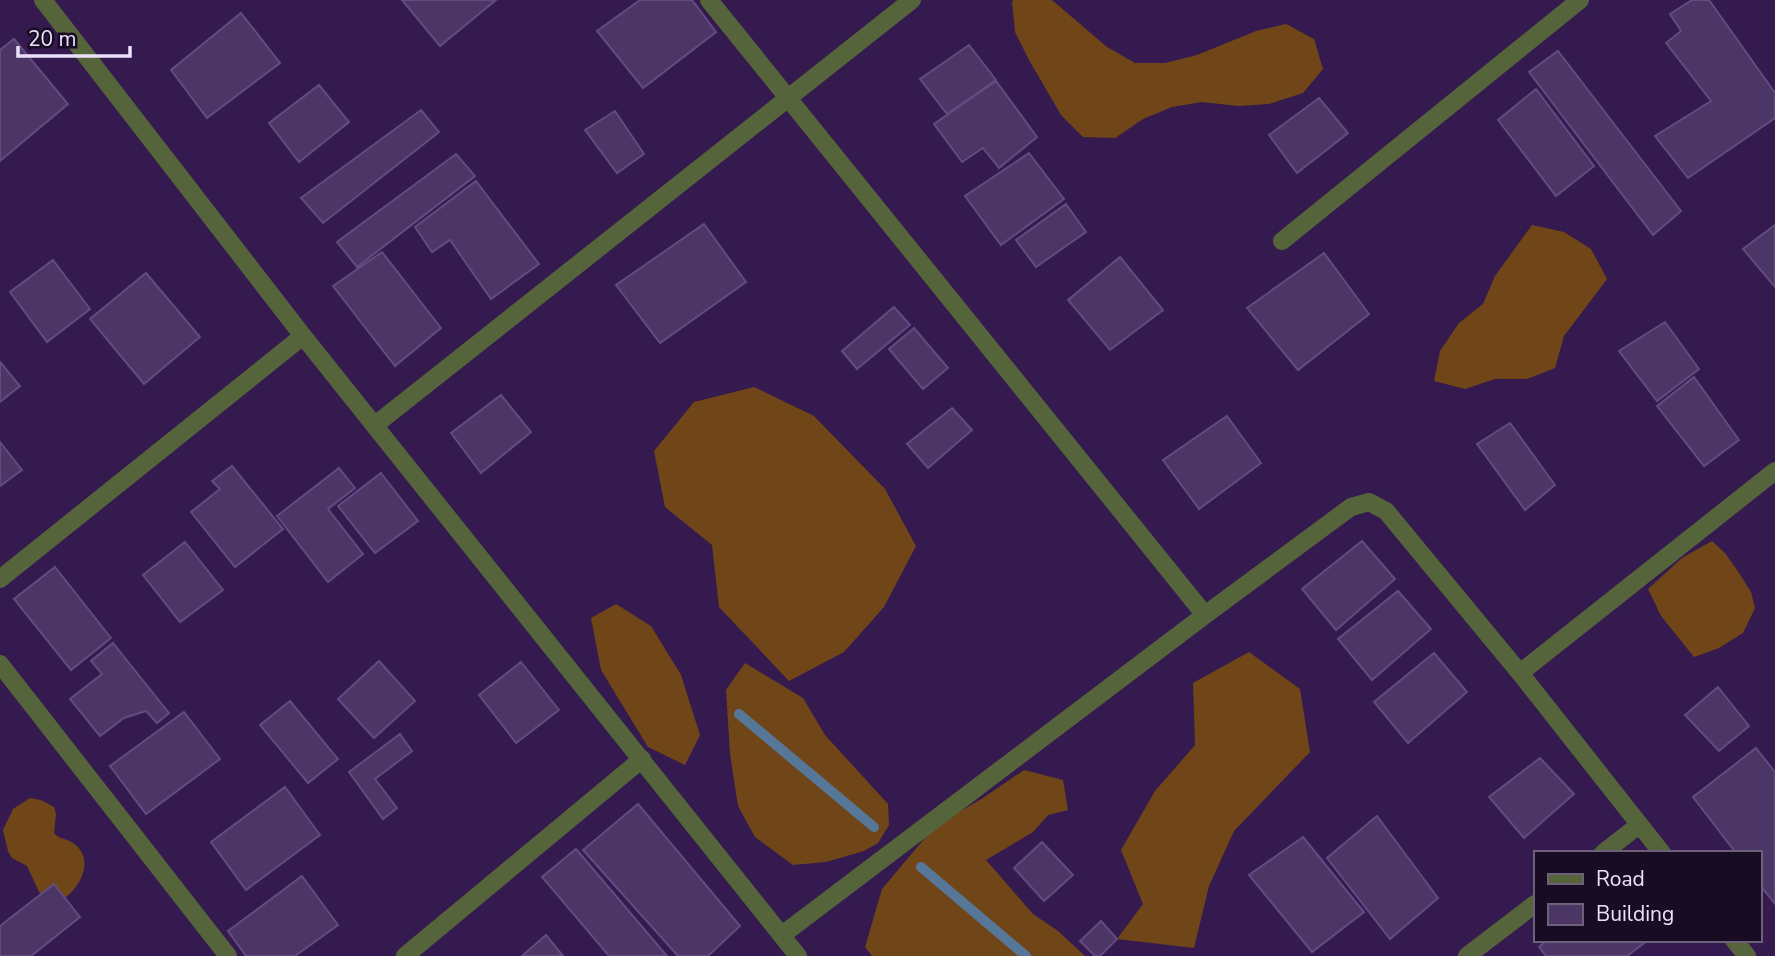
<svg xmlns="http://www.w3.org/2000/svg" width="1775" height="956" font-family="'Nunito Sans',sans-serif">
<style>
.forest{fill:#704618}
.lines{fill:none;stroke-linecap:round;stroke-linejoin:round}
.stream{stroke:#577799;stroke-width:10}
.building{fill:#4c3665;stroke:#644a82;stroke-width:2}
.street{stroke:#55643b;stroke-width:18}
</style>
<rect width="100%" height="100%" fill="#341a4e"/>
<path class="forest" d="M 1014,0 L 1052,0 L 1107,47 L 1135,63 L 1165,63 L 1197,55 L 1256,31 L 1286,24 L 1314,39 L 1323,69 L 1303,93 L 1269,104 L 1238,106 L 1202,102 L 1172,107 L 1143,119 L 1115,138 L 1083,137 L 1061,115 L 1029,60 L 1015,32 L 1012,1 Z
M 1532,225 L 1564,232 L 1591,249 L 1607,279 L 1564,336 L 1555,368 L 1527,379 L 1495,379 L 1465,389 L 1434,381 L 1440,351 L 1459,323 L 1483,304 L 1495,276 Z
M 754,387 L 814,416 L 885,489 L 916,546 L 884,607 L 844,652 L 789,681 L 719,607 L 712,545 L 665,507 L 654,451 L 694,402 Z
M 1712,541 L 1725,553 L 1739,573 L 1751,592 L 1755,608 L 1743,633 L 1719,648 L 1694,657 L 1661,616 L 1648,589 L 1682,558 Z
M 616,604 L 651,626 L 681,675 L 700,735 L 685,765 L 648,747 L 601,670 L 591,618 Z
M 1249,652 L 1300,689 L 1310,752 L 1234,831 L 1209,886 L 1194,948 L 1117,939 L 1143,904 L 1121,850 L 1155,791 L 1195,745 L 1193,683 Z
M 745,663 L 803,698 L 825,735 L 888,804 L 889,825 L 878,843 L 864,851 L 826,862 L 793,865 L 755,837 L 738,806 L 730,754 L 726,690 Z
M 1024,770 L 1063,780 L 1068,810 L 1048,815 L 1033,832 L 986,860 L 1033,914 L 1058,931 L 1085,956 L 872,956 L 865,947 L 882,889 L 935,826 L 983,798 Z
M 30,798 L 41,800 L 54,807 L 56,814 L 54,833 C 60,840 66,838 73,843 C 96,859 80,889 62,900 L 45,897 L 39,892 L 27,866 L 12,858 L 8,851 L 3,830 L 13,809 Z"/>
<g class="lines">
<path class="stream" d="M 739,714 L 874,827
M 921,867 L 1026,956"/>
</g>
<path class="building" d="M 402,0 L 496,0 L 440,46 Z
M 640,0 L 692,0 L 716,32 L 643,88 L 597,31 Z
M 1692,0 L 1709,0 L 1775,93 L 1775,118 L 1688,178 L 1655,136 L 1711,101 L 1666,43 L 1681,31 L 1670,14 Z
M 241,13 L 280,63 L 207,118 L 171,70 Z
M 14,39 L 68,104 L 0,161 L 0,50 Z
M 969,45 L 996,80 L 947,114 L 920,79 Z
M 1558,51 L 1681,211 L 1653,235 L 1529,72 Z
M 996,81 L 1037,137 L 999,168 L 983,148 L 962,162 L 934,124 Z
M 319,85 L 349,122 L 299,162 L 269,123 Z
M 1536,89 L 1594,166 L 1556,196 L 1498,120 Z
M 1319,98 L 1348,133 L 1297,173 L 1269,135 Z
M 421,110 L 439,132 L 323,223 L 301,198 Z
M 615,111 L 644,154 L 617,173 L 585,130 Z
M 1029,153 L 1064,199 L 1001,245 L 965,196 Z
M 456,154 L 475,176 L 357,267 L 337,242 Z
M 476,181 L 539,264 L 491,299 L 450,240 L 432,252 L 415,227 Z
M 1066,204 L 1086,232 L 1036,267 L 1016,240 Z
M 704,224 L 746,282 L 660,343 L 616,285 Z
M 1775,225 L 1775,287 L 1743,249 Z
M 382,252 L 441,328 L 395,366 L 333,286 Z
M 1324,253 L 1369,314 L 1298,370 L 1247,308 Z
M 1120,257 L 1163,310 L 1110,350 L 1068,300 Z
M 53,260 L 90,309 L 47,342 L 10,292 Z
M 146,273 L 200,337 L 144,384 L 90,319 Z
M 894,307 L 910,325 L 857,369 L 842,351 Z
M 1665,322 L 1699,369 L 1657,401 L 1619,351 Z
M 914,328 L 948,368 L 923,389 L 889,349 Z
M 0,362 L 20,386 L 0,402 Z
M 1694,377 L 1739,440 L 1704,466 L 1657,406 Z
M 501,395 L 531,432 L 481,473 L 451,433 Z
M 952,408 L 972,430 L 928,468 L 907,444 Z
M 1227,416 L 1261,463 L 1199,509 L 1163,460 Z
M 1510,423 L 1555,485 L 1525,510 L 1477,444 Z
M 0,442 L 22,470 L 0,486 Z
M 232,466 L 283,529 L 235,567 L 191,512 L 220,489 L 212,481 Z
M 339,468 L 355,488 L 328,509 L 363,554 L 328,582 L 277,516 Z
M 381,473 L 418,521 L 375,553 L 338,506 Z
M 1362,541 L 1395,579 L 1336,630 L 1302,589 Z
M 185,542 L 223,590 L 180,622 L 143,575 Z
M 55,567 L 111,638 L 71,670 L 14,599 Z
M 1398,591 L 1431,629 L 1372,680 L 1338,639 Z
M 113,643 L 169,713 L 157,723 L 146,711 L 124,718 L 100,736 L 70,699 L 102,674 L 91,661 Z
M 1434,653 L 1467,692 L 1408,743 L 1374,702 Z
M 379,661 L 415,701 L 374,738 L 338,699 Z
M 521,662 L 559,710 L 516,743 L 479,695 Z
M 1718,687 L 1749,726 L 1719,751 L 1685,715 Z
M 290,701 L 338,759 L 308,783 L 260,725 Z
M 184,712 L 220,759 L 146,814 L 110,766 Z
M 400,734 L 412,751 L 375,779 L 397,808 L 383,819 L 349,772 Z
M 1756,748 L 1775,772 L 1775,904 L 1759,884 L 1759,853 L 1736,853 L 1693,797 Z
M 1540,758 L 1574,794 L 1524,838 L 1489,797 Z
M 285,787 L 320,835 L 246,890 L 211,842 Z
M 638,804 L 740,926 L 708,956 L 678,956 L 583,850 Z
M 1377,816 L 1438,898 L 1390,939 L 1327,858 Z
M 1303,837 L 1364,912 L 1312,952 L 1249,875 Z
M 1042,842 L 1073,875 L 1044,901 L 1014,868 Z
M 576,849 L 667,956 L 609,956 L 542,877 Z
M 302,876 L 338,925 L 295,956 L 246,956 L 228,931 Z
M 54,884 L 80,917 L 31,956 L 0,956 L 0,926 Z
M 1101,921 L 1117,939 L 1100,956 L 1095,956 L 1080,941 Z
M 546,935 L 563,956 L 522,956 Z
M 1547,940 L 1648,940 L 1627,956 L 1546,956 L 1539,947 Z"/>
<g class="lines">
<path class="street" d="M 43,0 L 303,336 L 798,956
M 709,0 L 1205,615
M 1282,241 L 1580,0
M 375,425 L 912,0
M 0,579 L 303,336
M 0,664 L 228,956
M 1520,673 L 1775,471
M 1603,853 L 1639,825
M 782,935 L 1205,615 L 1351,507 L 1369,502 L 1386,511 L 1520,673 L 1662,853
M 1734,940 L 1747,956
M 405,956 L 642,759
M 1467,956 L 1535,904"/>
</g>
<rect x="1534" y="851" width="228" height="91" fill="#170c23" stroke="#6c6179" stroke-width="2"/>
<rect x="1548" y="874" width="35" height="10" fill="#55643b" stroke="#6c6179" stroke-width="2"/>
<text x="1596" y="886" font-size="21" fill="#ece1fb">Road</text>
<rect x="1548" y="904" width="35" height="21" fill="#4c3665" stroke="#6c6179" stroke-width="2"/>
<text x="1596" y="921" font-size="21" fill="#ece1fb">Building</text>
<path d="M18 46v10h112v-10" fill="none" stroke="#ece1fb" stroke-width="3.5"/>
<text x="28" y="46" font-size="21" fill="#ece1fb" stroke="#170c23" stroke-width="5" paint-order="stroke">20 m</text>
</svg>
